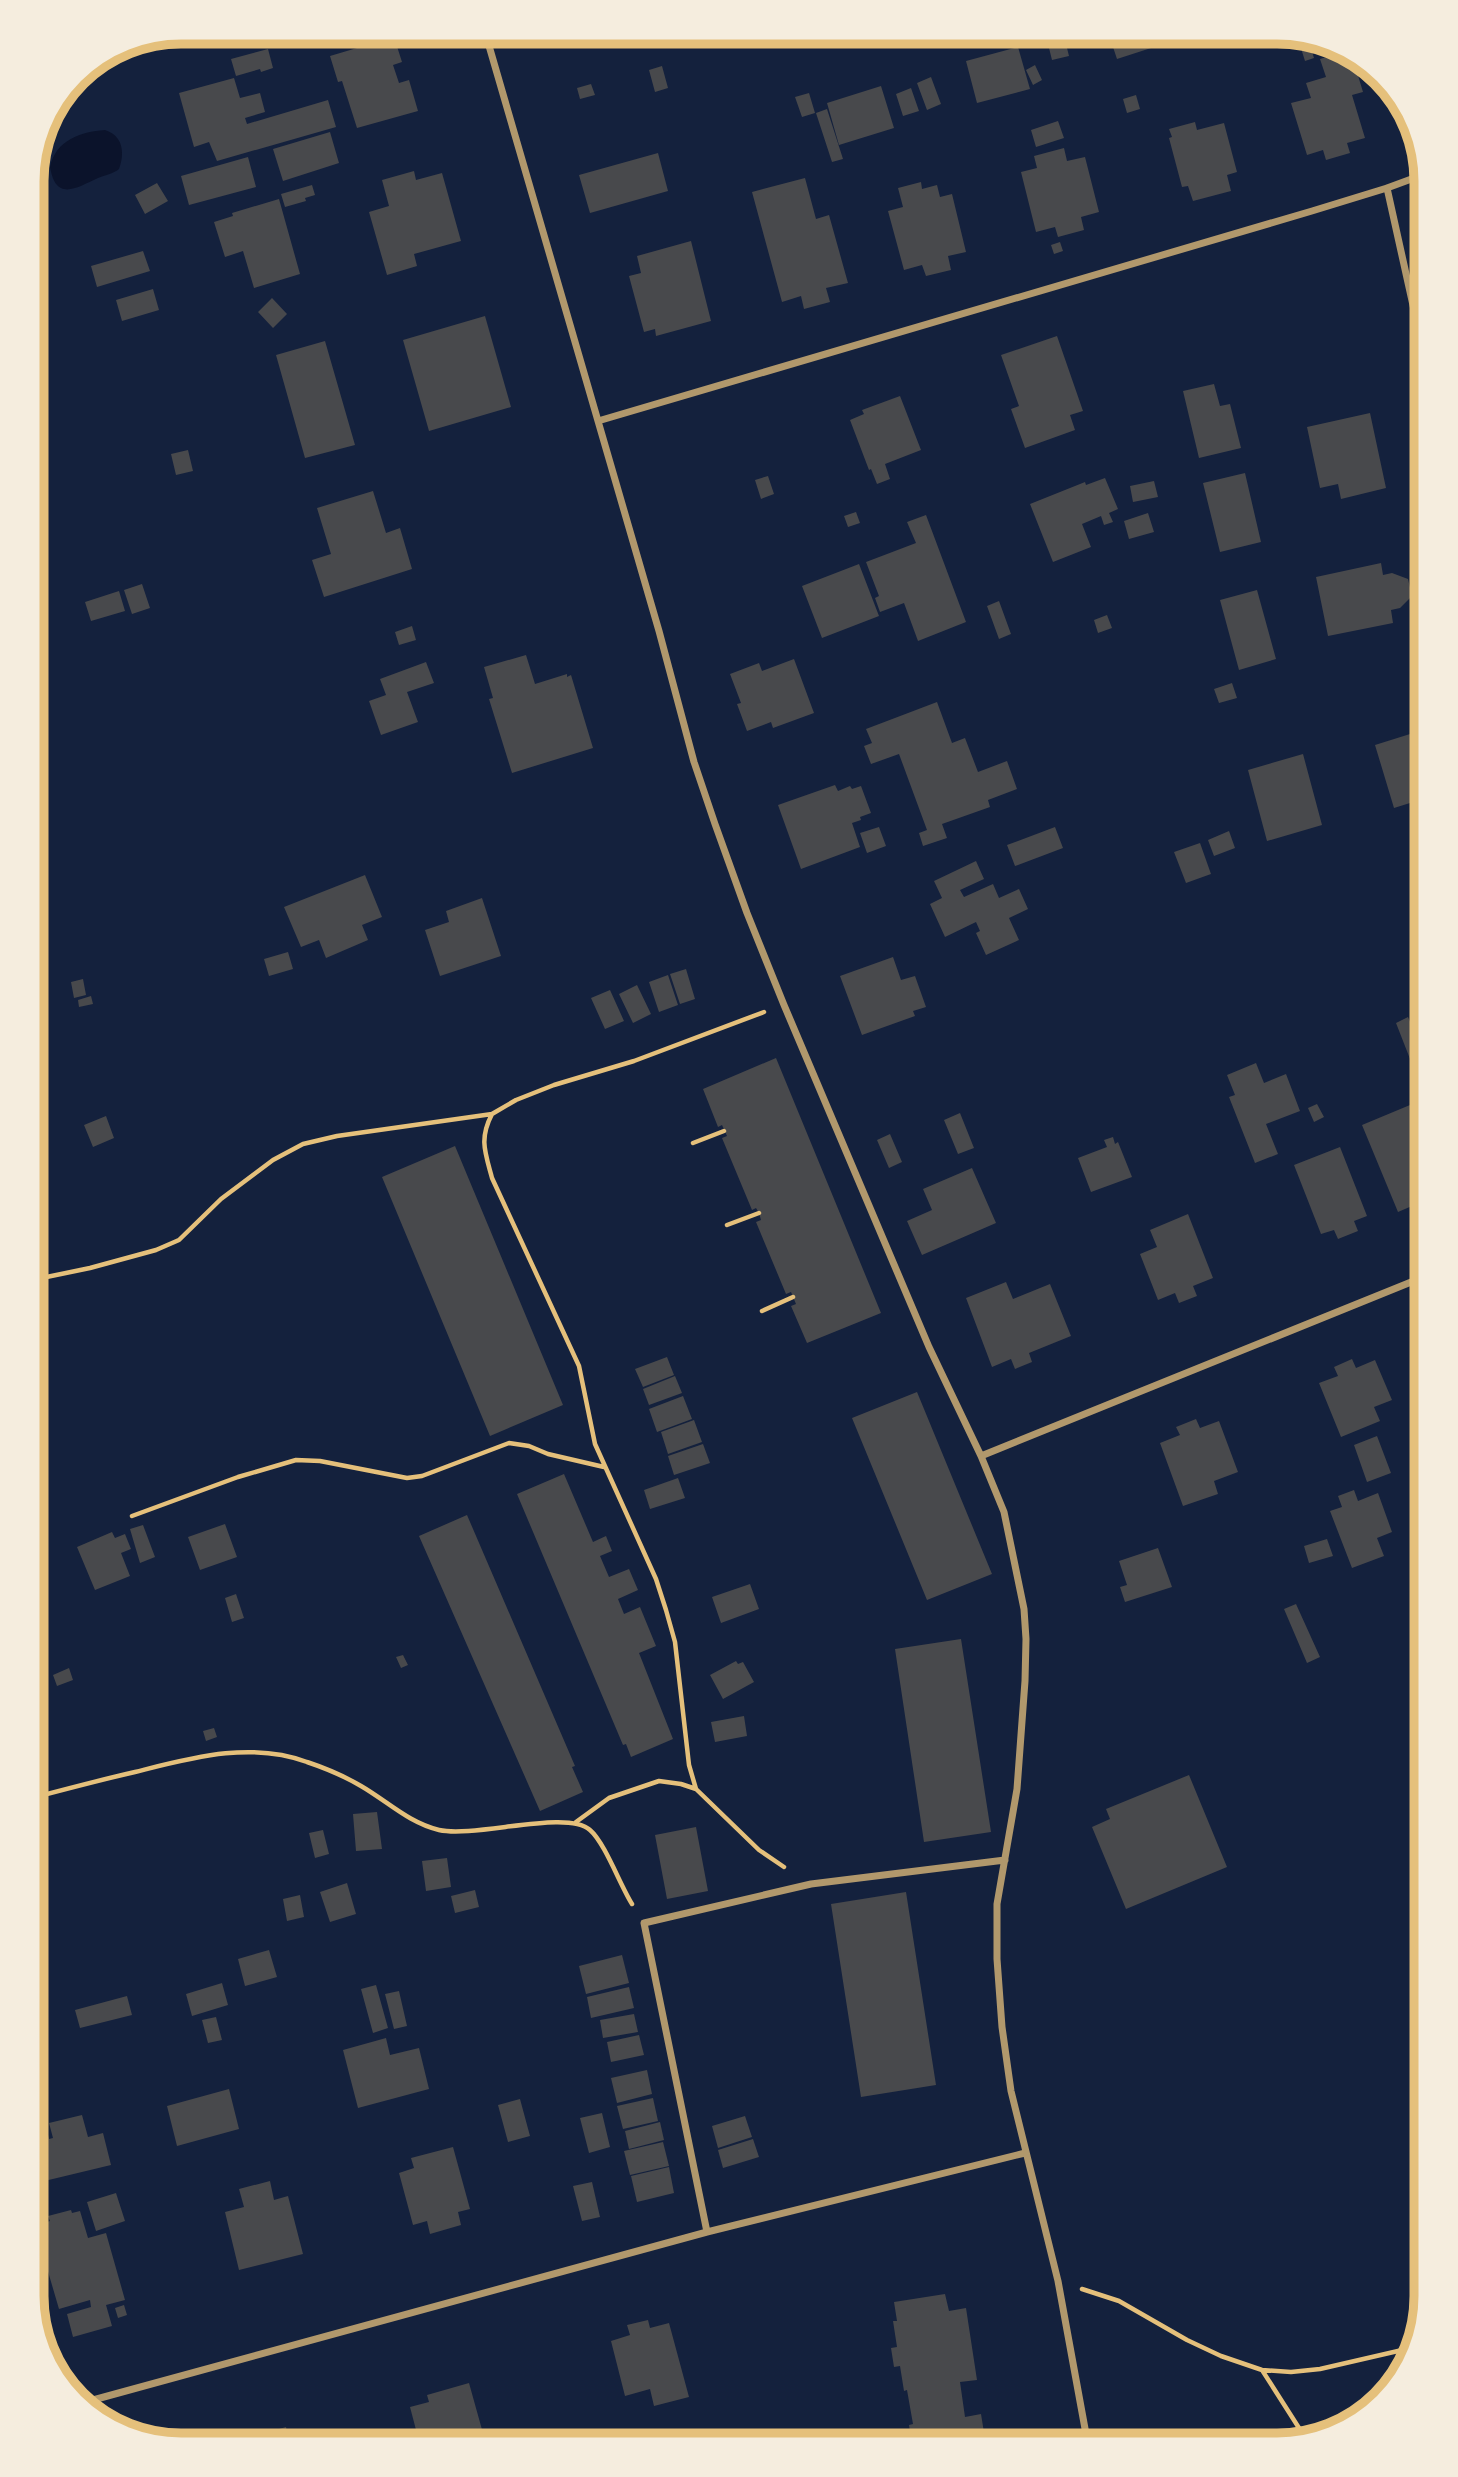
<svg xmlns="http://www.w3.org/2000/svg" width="1458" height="2477" font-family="'Noto Sans',sans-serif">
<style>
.water{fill:#0b132b}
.building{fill:#48494c}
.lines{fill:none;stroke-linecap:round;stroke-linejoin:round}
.path{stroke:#e5c07b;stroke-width:4.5}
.minor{stroke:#b1986c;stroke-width:7}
.rim{fill:none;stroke:#e5c07b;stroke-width:9}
</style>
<rect width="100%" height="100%" fill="#14213d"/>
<path class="water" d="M 105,130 C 123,136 125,152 119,169 C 113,174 105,175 98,178 C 76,188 56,202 50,167 C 56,140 80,132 105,130 Z
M 1205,2434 L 1225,2438 L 1237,2445 L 1190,2445 L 1193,2441 Z"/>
<path class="building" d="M 1045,32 L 1063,32 L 1069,56 L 1052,60 Z
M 1108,32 L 1176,32 L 1179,39 L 1117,59 Z
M 394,37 L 402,62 L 393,65 L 399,83 L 409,80 L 418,111 L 357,128 L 342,81 L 338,82 L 330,56 Z
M 1308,39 L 1314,58 L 1305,61 L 1299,42 Z
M 1018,47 L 1030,89 L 977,103 L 966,61 Z
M 268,49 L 273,68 L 261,72 L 260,69 L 236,76 L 231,59 Z
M 1336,54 L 1339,64 L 1353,59 L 1363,92 L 1352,95 L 1365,138 L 1347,143 L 1350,153 L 1326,160 L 1323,150 L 1307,155 L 1291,103 L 1311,98 L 1306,83 L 1326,77 L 1320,59 Z
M 1035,65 L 1042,80 L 1033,85 L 1026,70 Z
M 662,66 L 668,88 L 655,92 L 649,70 Z
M 931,77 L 941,104 L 927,110 L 917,83 Z
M 234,78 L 240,98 L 260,93 L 265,112 L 245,118 L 247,124 L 328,100 L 336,127 L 217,161 L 209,142 L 194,147 L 179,93 Z
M 591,84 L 595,95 L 580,99 L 577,88 Z
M 881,86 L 894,128 L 839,145 L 827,103 Z
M 911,88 L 919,111 L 903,116 L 896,94 Z
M 809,93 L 815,113 L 802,117 L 795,97 Z
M 1136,95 L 1140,109 L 1127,113 L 1123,99 Z
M 827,109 L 843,159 L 832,162 L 816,113 Z
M 1058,121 L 1064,138 L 1036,147 L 1031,130 Z
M 1195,122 L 1197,130 L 1224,123 L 1237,172 L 1227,175 L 1231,191 L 1193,201 L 1188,186 L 1182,187 L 1169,138 L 1172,137 L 1169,129 Z
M 330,132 L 339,163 L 283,181 L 273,149 Z
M 1064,148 L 1067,161 L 1085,157 L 1099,212 L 1081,217 L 1084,230 L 1058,237 L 1055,227 L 1036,232 L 1021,172 L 1037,168 L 1034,156 Z
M 658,153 L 668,191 L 590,213 L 579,175 Z
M 248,157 L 256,187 L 189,205 L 181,176 Z
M 414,171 L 416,180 L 442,173 L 461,241 L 414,254 L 417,266 L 387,275 L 369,212 L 389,206 L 382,180 Z
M 805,178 L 816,219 L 829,215 L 848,283 L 826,288 L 830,302 L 804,309 L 801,296 L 782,302 L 752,192 Z
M 921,182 L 922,189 L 937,185 L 940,197 L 952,194 L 966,252 L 948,256 L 951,270 L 926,276 L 922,265 L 904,270 L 888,211 L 903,207 L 898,188 Z
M 157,183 L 168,201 L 145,214 L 135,195 Z
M 312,185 L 315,195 L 305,198 L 306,201 L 285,207 L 281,194 Z
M 279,199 L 300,274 L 254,288 L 243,251 L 225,257 L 214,222 L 233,216 L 232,213 Z
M 691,241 L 711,321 L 656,336 L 655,329 L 644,332 L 629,276 L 641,273 L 637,256 Z
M 1060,242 L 1063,251 L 1054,254 L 1051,245 Z
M 143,251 L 150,271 L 97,287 L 91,266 Z
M 153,289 L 159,310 L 122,321 L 116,300 Z
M 272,298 L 287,314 L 273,328 L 258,312 Z
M 485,316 L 511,407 L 429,431 L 403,340 Z
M 1057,336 L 1083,411 L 1070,415 L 1075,430 L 1025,448 L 1011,409 L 1019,406 L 1001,355 Z
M 325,341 L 355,445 L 305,458 L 276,355 Z
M 1214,384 L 1220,406 L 1230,404 L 1241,448 L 1199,458 L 1183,391 Z
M 900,396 L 921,450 L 885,464 L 890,479 L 877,484 L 871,469 L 869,470 L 850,420 L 864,414 L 862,410 Z
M 1370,413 L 1386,488 L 1341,499 L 1338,484 L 1320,488 L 1307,427 Z
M 188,450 L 193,471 L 176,475 L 171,454 Z
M 1245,473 L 1261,542 L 1220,552 L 1203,483 Z
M 768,476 L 774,494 L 761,499 L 755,480 Z
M 1105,478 L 1118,509 L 1109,513 L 1113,522 L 1104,525 L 1101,516 L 1082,524 L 1091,547 L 1053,562 L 1030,504 L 1085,482 L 1086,485 Z
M 1154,481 L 1158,497 L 1133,502 L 1130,486 Z
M 373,491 L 386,533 L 400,528 L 412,569 L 324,597 L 312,560 L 331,554 L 317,508 Z
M 856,512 L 860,523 L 848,527 L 844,516 Z
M 1148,513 L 1154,532 L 1129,539 L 1124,521 Z
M 926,515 L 966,622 L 918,641 L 904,603 L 880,612 L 875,598 L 879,596 L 866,562 L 916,543 L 907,522 Z
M 1381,563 L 1383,575 L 1392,573 L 1408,579 L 1412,596 L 1400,608 L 1391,610 L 1393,623 L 1328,636 L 1316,577 Z
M 859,564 L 879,616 L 822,638 L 802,586 Z
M 142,584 L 150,608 L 132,614 L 124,590 Z
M 1257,590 L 1276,659 L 1239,670 L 1220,600 Z
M 119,591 L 125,611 L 91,621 L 85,602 Z
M 999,601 L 1011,634 L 999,639 L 987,606 Z
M 1107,615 L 1112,628 L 1098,633 L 1094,620 Z
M 412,626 L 416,640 L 399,645 L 395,632 Z
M 526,655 L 535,684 L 567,674 L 567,677 L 571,675 L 593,748 L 512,773 L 489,699 L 493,698 L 484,667 Z
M 794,659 L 814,713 L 773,728 L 771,722 L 747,731 L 737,704 L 741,703 L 730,674 L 759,663 L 762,671 Z
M 426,662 L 434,683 L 407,692 L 418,722 L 381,735 L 369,701 L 386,695 L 380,679 Z
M 1232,683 L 1237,698 L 1219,703 L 1214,689 Z
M 937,702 L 952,743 L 965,738 L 978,772 L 1007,761 L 1017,789 L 988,800 L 990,807 L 942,824 L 947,838 L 923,846 L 919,833 L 927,830 L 899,754 L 871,764 L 864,746 L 872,743 L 866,729 Z
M 1426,729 L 1426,798 L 1394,808 L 1375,745 Z
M 1303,754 L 1322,825 L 1267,841 L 1248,770 Z
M 835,785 L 838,791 L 850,786 L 852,789 L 861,786 L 871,813 L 860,817 L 861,820 L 852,823 L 860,847 L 801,869 L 778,805 Z
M 879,827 L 886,846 L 867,853 L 860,833 Z
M 1055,827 L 1063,848 L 1015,866 L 1007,845 Z
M 1229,831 L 1235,848 L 1214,856 L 1208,840 Z
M 1200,843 L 1211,874 L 1186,883 L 1174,852 Z
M 976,861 L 984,879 L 960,890 L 964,897 L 993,884 L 999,898 L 1019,889 L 1028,909 L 1009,918 L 1019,940 L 986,955 L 976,933 L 980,931 L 976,922 L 945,937 L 930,904 L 942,898 L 934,881 Z
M 365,875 L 382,917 L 362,925 L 368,940 L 326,958 L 319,940 L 301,947 L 284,907 Z
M 482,898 L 501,956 L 440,976 L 425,930 L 449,922 L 446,911 Z
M 36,941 L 41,959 L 32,962 L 32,942 Z
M 288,952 L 293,969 L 269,976 L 264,959 Z
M 893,957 L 901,980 L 915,976 L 926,1007 L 913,1011 L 915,1016 L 862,1035 L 840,976 Z
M 686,969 L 695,999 L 680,1004 L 670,974 Z
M 668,975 L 678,1005 L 659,1012 L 649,982 Z
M 83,979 L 86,995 L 74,998 L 71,982 Z
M 637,985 L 651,1014 L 633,1023 L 619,994 Z
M 610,990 L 624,1021 L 605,1029 L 591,998 Z
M 91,996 L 93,1004 L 79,1007 L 78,1000 Z
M 1408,1017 L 1411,1024 L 1426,1017 L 1426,1058 L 1412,1064 L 1396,1023 Z
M 776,1058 L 881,1313 L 807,1343 L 791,1306 L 796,1304 L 791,1292 L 786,1294 L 756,1222 L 761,1220 L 759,1213 L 756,1208 L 752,1210 L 722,1138 L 727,1136 L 722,1125 L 718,1127 L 703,1089 Z
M 1256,1063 L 1264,1083 L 1286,1074 L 1300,1111 L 1266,1124 L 1278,1154 L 1255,1163 L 1229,1097 L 1235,1095 L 1227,1075 Z
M 1317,1104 L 1324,1117 L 1314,1122 L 1308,1108 Z
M 1410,1105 L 1426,1145 L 1426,1200 L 1398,1212 L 1362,1125 Z
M 960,1113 L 974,1148 L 958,1154 L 944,1120 Z
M 106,1116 L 114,1138 L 93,1147 L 84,1125 Z
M 890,1134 L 902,1162 L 889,1168 L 877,1140 Z
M 1113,1137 L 1115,1144 L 1118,1142 L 1132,1177 L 1091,1192 L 1078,1158 L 1107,1147 L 1104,1140 Z
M 455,1146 L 563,1405 L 490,1436 L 382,1177 Z
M 1340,1147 L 1367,1216 L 1354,1221 L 1358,1231 L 1338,1239 L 1334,1230 L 1321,1234 L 1294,1165 Z
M 972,1168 L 996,1223 L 922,1255 L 907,1221 L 932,1210 L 923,1189 Z
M 1188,1214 L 1213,1278 L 1193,1286 L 1197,1296 L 1179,1303 L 1175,1293 L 1158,1300 L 1140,1254 L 1157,1247 L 1150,1230 Z
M 1006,1282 L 1013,1299 L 1050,1284 L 1071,1336 L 1029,1353 L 1032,1362 L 1015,1369 L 1011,1359 L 992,1367 L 966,1298 Z
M 667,1357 L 674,1375 L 643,1387 L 635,1369 Z
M 1352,1359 L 1356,1368 L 1375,1360 L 1392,1400 L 1374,1407 L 1380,1421 L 1341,1437 L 1319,1383 L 1338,1376 L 1334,1367 Z
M 675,1376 L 682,1393 L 649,1405 L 643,1389 Z
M 917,1392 L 992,1574 L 927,1600 L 852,1418 Z
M 683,1396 L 692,1419 L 657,1432 L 649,1409 Z
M 1196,1419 L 1200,1428 L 1219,1421 L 1238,1472 L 1214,1481 L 1218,1494 L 1183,1506 L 1160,1443 L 1180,1435 L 1176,1427 Z
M 694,1420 L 702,1442 L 668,1454 L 661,1432 Z
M 1377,1436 L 1391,1473 L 1367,1482 L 1354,1445 Z
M 703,1444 L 710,1463 L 674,1475 L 668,1456 Z
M 564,1474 L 593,1542 L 606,1536 L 612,1551 L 600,1556 L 609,1577 L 629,1569 L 638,1590 L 618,1599 L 624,1614 L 640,1607 L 656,1646 L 639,1653 L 673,1739 L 631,1757 L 626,1744 L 623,1745 L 517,1494 Z
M 678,1478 L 685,1498 L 650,1509 L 644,1490 Z
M 1354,1490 L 1358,1501 L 1378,1493 L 1392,1532 L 1377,1538 L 1384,1556 L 1352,1568 L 1330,1511 L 1342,1507 L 1338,1496 Z
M 467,1515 L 575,1766 L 572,1767 L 583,1792 L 540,1811 L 419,1536 Z
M 225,1524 L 237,1557 L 200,1570 L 188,1537 Z
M 143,1525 L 155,1557 L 140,1563 L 130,1529 Z
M 112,1532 L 115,1538 L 125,1534 L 131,1549 L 121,1553 L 130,1576 L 95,1590 L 77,1547 Z
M 1327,1539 L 1333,1556 L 1309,1563 L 1304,1546 Z
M 1158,1548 L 1172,1587 L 1125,1602 L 1120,1587 L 1127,1585 L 1119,1561 Z
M 750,1584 L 759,1609 L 721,1623 L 712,1597 Z
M 236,1594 L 244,1618 L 232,1622 L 225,1598 Z
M 1296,1604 L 1320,1657 L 1307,1663 L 1284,1609 Z
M 961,1639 L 991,1832 L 924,1842 L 895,1649 Z
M 403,1655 L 408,1665 L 401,1668 L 396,1657 Z
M 736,1661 L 738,1664 L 743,1662 L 754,1682 L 723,1699 L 710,1675 Z
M 69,1668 L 73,1680 L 57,1686 L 53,1675 Z
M 744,1716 L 747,1736 L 715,1742 L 711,1722 Z
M 214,1728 L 217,1737 L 206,1741 L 203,1731 Z
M 1189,1775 L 1227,1867 L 1126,1909 L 1092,1827 L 1110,1819 L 1106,1809 Z
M 377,1812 L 382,1849 L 356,1851 L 353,1814 Z
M 696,1827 L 708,1891 L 667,1899 L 655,1835 Z
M 323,1830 L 329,1854 L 315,1858 L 309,1833 Z
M 447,1858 L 451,1887 L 426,1891 L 422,1861 Z
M 347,1883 L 356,1914 L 330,1922 L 320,1892 Z
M 475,1890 L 479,1907 L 455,1913 L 451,1896 Z
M 906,1892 L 936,2085 L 861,2097 L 831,1904 Z
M 300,1895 L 304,1917 L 287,1921 L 283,1899 Z
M 269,1950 L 277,1977 L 245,1986 L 238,1959 Z
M 622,1955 L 629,1983 L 586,1994 L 579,1966 Z
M 222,1983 L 228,2005 L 192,2016 L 186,1994 Z
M 376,1985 L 388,2028 L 373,2033 L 361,1989 Z
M 629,1987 L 634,2008 L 591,2018 L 587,1997 Z
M 399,1991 L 407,2026 L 394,2029 L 385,1994 Z
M 127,1996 L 132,2015 L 80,2028 L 75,2010 Z
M 634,2014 L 638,2032 L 603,2038 L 600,2020 Z
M 216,2017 L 222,2040 L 208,2043 L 202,2020 Z
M 639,2035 L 644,2055 L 611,2062 L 607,2042 Z
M 386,2038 L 390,2055 L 419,2048 L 429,2089 L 358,2108 L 343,2050 Z
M 647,2070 L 652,2094 L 617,2103 L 611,2078 Z
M 229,2089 L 239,2129 L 177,2146 L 167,2106 Z
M 653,2098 L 658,2121 L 623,2129 L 617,2106 Z
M 520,2099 L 530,2136 L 508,2142 L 498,2105 Z
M 602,2113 L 610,2147 L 589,2153 L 580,2118 Z
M 82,2115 L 88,2137 L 103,2133 L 111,2165 L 32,2184 L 32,2143 L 40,2141 L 35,2124 L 45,2122 L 49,2139 L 53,2138 L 49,2123 Z
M 745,2116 L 752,2137 L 718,2148 L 712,2126 Z
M 660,2122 L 664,2140 L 629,2149 L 625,2131 Z
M 753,2139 L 759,2157 L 723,2168 L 718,2150 Z
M 663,2142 L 669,2166 L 630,2175 L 624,2151 Z
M 453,2147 L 470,2209 L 458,2212 L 461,2225 L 430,2234 L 427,2221 L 413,2225 L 399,2173 L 414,2168 L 411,2158 Z
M 669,2167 L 674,2193 L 637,2202 L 631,2176 Z
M 270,2181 L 274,2200 L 288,2196 L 303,2254 L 239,2270 L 225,2212 L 244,2207 L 239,2189 Z
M 592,2182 L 600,2217 L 582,2221 L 573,2186 Z
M 116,2193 L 125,2221 L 96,2231 L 87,2202 Z
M 71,2210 L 72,2213 L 80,2211 L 88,2238 L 106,2233 L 125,2300 L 106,2305 L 112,2326 L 73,2337 L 67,2314 L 91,2307 L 90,2300 L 59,2309 L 42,2251 L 48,2249 L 41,2224 L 50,2221 L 48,2216 Z
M 945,2294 L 949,2311 L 966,2308 L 977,2380 L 960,2382 L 965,2417 L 981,2414 L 986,2445 L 912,2445 L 909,2425 L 913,2424 L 907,2390 L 904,2391 L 900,2366 L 894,2367 L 891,2348 L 897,2347 L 893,2321 L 897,2321 L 894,2302 Z
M 124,2305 L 127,2315 L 118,2318 L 115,2308 Z
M 648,2320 L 650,2328 L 669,2323 L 689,2397 L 654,2406 L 650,2389 L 625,2396 L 611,2341 L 630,2335 L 627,2325 Z
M 469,2383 L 486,2444 L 420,2445 L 410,2407 L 429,2402 L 427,2395 Z
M 286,2427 L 288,2437 L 302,2434 L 305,2445 L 257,2445 L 255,2436 Z"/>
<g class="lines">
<path class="path" d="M 492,1114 C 479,1139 485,1152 492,1178 L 579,1366 L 595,1444 L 656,1579 L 666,1610 L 675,1642 L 689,1765 L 696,1789
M 693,1143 L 724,1131
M 727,1225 L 759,1213
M 32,1280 L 90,1268 L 156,1250 L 179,1240 L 221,1199 L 273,1160 L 303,1144 L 337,1136 L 492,1114 L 516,1100 L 554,1085 L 634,1061 L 764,1012
M 762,1311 L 793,1297
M 132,1516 L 238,1477 L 296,1460 L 320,1461 L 407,1478 L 422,1476 L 509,1443 L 529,1446 L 548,1454 L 604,1467
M 32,1798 C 66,1789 100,1780 135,1772 C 191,1758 250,1741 307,1762 C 325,1768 344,1776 361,1786 C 387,1801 409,1823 439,1830 C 476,1838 567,1809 590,1830 C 605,1843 620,1885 632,1904
M 576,1822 L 609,1798 L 659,1781 L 681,1784 L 696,1789 L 759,1850 L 784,1867
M 1082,2289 L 1119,2301 L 1187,2340 L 1221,2356 L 1262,2370 L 1291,2372 L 1320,2369 L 1411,2348
M 1262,2370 L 1306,2439"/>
<path class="minor" d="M 485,32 L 659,631 L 694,762 L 715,824 L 747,913 L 784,1005 L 929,1347 L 981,1456 L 1004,1512 L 1024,1609 L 1026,1639 L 1025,1681 L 1017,1789 L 997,1904 L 997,1959 L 1002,2027 L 1011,2091 L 1058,2281 L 1088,2445
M 1387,188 L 1426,364
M 598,421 L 1312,211 L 1387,188 L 1425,174
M 32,669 L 32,671
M 981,1456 L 1426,1276
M 707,2232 L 644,1923 L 811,1884 L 1005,1860
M 82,2403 L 707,2232 L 1025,2153"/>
</g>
<path d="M0 0H1458V2477H0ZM181 44H1277A137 137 0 0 1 1414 181V2296A137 137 0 0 1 1277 2433H181A137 137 0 0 1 44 2296V181A137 137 0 0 1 181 44Z" fill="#f5edde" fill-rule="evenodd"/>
<path class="rim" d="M181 44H1277A137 137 0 0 1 1414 181V2296A137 137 0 0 1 1277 2433H181A137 137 0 0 1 44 2296V181A137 137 0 0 1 181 44Z"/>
</svg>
